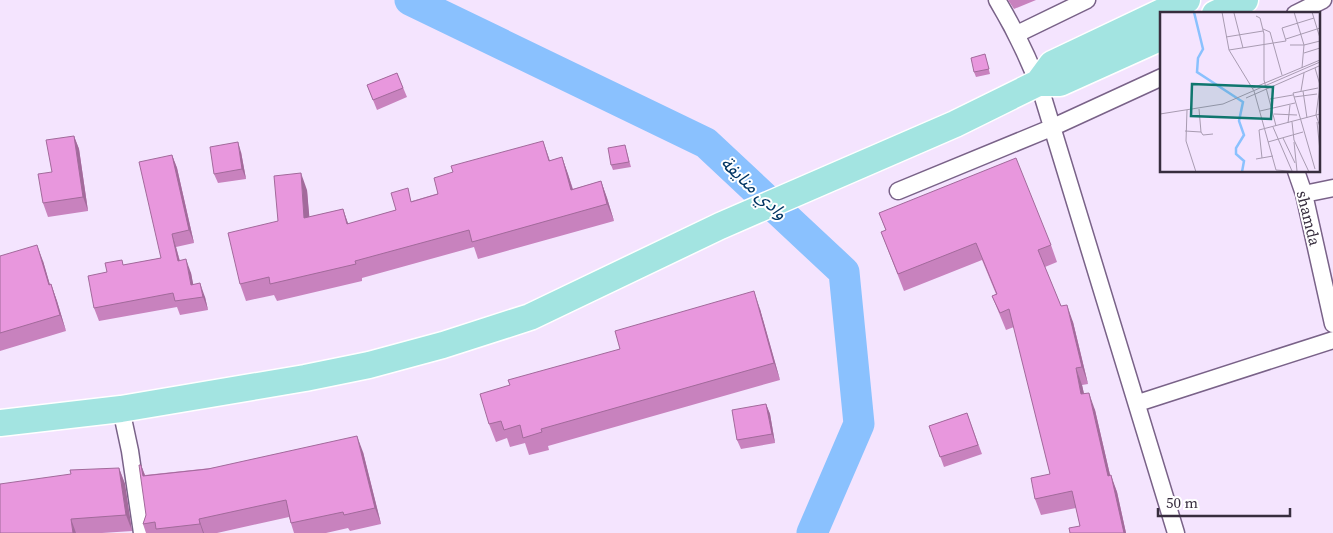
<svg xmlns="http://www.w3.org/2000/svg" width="1333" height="533" font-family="'Source Serif 4','Noto Sans Arabic',serif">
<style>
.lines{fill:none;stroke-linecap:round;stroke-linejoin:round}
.river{stroke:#8ac1fe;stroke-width:31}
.street-casing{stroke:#796288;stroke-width:19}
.primary-casing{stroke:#fff;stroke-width:29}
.street{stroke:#fff;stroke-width:16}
.primary{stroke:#a3e4e1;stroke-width:26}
.wall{fill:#c882be}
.shaded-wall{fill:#a26a9b}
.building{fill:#e897dd;stroke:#a26a9b}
.labels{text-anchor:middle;stroke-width:4;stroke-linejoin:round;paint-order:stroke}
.street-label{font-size:16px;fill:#372d3e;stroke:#fff}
.water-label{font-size:18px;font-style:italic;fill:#003563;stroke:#fff}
.inset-river{fill:none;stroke:#8ac1fe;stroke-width:2.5}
.inset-road{fill:none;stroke:#a89bb1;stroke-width:1}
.view{fill:#0f766e;fill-opacity:0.15;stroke:#0f766e;stroke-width:2.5}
.inset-edge{fill:none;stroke:#372d3e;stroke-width:2.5}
</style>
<rect width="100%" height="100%" fill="#f4e4fe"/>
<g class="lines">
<path class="river" d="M 410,0 L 706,143 L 844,272 L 859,424 L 812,533"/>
<defs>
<path id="street" d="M 997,0 C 1015,30 1030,61 1042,94 L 1176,533
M 1295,14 L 1323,0
M 1017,34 L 1087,0
M 1296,171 L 1304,194 L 1333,324
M 898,191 L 1051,128 L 1162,77
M 1304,194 L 1333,188
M 1138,403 L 1333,340
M 121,409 L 130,451 L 142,533"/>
<path id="primary" d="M 1215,14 L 1245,0
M 1038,83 L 1052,64 L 1187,0
M 0,423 L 121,409 L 305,378 L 369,365 L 443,345 L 530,317 L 720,226 L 955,124 L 1038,83 L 1060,83 L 1162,37"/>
</defs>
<use href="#street" class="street-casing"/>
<use href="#primary" class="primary-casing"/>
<use href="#street" class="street"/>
<use href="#primary" class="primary"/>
</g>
<path class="wall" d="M 1008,0 L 1036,0 L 1014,9 Z
M 985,54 L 990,74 L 976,77 L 974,72 Z
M 397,73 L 407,97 L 377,110 L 367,85 Z
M 74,136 L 79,149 L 88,211 L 48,217 L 43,203 L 52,172 Z
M 625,145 L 631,167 L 613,170 L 611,165 Z
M 241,152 L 246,179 L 218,183 L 214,174 Z
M 172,155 L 177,168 L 194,243 L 176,247 L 180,261 L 191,273 L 193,285 L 205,297 L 208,310 L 180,315 L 177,307 L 99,321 L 94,308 L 107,272 L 124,265 L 161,258 Z
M 562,157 L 573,189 L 601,181 L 607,198 L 614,221 L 478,259 L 474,247 L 362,278 L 362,281 L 277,301 L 274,295 L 246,301 L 240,284 L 278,221 L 307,190 L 309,217 L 343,209 L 348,224 L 396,210 L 412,201 Z
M 879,213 L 1051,245 L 1057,262 L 1045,267 L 1061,306 L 1073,322 L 1088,384 L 1082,385 L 1084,394 L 1095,410 L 1110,475 L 1117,492 L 1126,533 L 1070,533 L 1080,526 L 1076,508 L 1041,515 L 1035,499 L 1050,474 L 1014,327 L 1006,330 L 992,296 L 996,294 L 982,260 L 904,291 L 881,232 L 886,231 Z
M 0,256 L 43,261 L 50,285 L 51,284 L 57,301 L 66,331 L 0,351 Z
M 760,309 L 780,380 L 548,446 L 549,450 L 529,455 L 525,443 L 510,447 L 507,438 L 496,442 L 489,424 L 510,385 Z
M 766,404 L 770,414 L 775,443 L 741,449 L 737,440 Z
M 967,413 L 982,454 L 944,467 L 929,426 Z
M 363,452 L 381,524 L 350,531 L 348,528 L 326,533 L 294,533 L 289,517 L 217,533 L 146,533 L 143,524 L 146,515 L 141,465 L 145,475 Z
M 119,468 L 125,484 L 132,531 L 102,533 L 0,533 Z"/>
<path class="shaded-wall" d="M 74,136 L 79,149 L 88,211 L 83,197 Z
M 543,141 L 549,158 L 555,178 L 549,161 Z
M 238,142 L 241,152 L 246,179 L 242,169 Z
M 172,155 L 177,168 L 194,243 L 189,230 Z
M 562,157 L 568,174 L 578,207 L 571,190 Z
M 301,173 L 307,190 L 311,235 L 304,218 Z
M 601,181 L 607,198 L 614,221 L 607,204 Z
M 343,209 L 349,226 L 347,224 Z
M 172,234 L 176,247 L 183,274 L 178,261 Z
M 37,245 L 43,261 L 55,302 L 49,285 Z
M 186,259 L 191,273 L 196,298 L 191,285 Z
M 200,283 L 205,297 L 208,310 L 203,297 Z
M 51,284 L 57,301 L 66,331 L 60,315 Z
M 754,291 L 760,309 L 780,380 L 774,363 Z
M 1067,305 L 1073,322 L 1088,384 L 1082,367 Z
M 1076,368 L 1082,385 L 1088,411 L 1081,394 Z
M 1089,393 L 1095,410 L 1114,492 L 1108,476 Z
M 766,404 L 770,414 L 775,443 L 772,434 Z
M 357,436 L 363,452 L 381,524 L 375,508 Z
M 141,465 L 147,481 L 143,476 Z
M 119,468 L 125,484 L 132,531 L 126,515 Z
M 1111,475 L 1117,492 L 1126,533 L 1124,533 Z
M 71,519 L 76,533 L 73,533 Z
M 199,519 L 204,533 L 203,533 L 200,524 Z"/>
<path class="building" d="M 985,54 L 989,69 L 974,72 L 971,58 Z
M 397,73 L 403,88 L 373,100 L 367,85 Z
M 74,136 L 83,197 L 43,203 L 38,174 L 52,172 L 46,140 Z
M 543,141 L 549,161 L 562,157 L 571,190 L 601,181 L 607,204 L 472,242 L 469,230 L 355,261 L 356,264 L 270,284 L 269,277 L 240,284 L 228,233 L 278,221 L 274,176 L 301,173 L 304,218 L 343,209 L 347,224 L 396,210 L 391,193 L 408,188 L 411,202 L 438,194 L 434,178 L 453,172 L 451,166 Z
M 238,142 L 242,169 L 214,174 L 210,147 Z
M 625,145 L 629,162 L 611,165 L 608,148 Z
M 172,155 L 189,230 L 172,234 L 178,261 L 186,259 L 191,285 L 200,283 L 203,297 L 175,301 L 173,293 L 94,308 L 88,276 L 107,272 L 105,263 L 122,260 L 123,265 L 161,258 L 139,162 Z
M 1016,158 L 1051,245 L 1038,250 L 1061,306 L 1067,305 L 1082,367 L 1076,368 L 1081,394 L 1089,393 L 1108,476 L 1111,475 L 1124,533 L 1070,533 L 1069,528 L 1080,526 L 1072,491 L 1035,499 L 1031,478 L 1050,474 L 1009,309 L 1000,313 L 992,296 L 997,294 L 976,243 L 898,274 L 881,232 L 886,230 L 879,213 Z
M 37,245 L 49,285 L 51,284 L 60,315 L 0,333 L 0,256 Z
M 754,291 L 774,363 L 541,429 L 542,432 L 523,438 L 520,425 L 504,430 L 501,421 L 489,424 L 480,394 L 510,385 L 508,380 L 620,349 L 615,331 Z
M 766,404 L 772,434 L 737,440 L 732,410 Z
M 967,413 L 978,445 L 940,457 L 929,426 Z
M 357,436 L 375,508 L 344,515 L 343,512 L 291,523 L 286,500 L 199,519 L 200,524 L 156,529 L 155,522 L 143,524 L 146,515 L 139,465 L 141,465 L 143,476 L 208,469 Z
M 119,468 L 126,515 L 71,519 L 73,533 L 0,533 L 0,484 L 71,474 L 70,470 Z"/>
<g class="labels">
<g class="street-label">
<text transform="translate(1309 218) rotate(76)" y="6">shamda</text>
</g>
<g class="water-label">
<text transform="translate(754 188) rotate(43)" y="6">وادي منايفة</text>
</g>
</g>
<g transform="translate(1160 12)">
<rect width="160" height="160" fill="#f4e4fe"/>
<path class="inset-river" d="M 34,0 L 43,37 L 38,46 L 37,60 L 83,90 L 79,109 L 84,123 L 76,136 L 76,142 L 84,149 L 82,160"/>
<path class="inset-road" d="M 62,0 L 69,38 L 94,79 L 116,158 L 141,160M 152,0 L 160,26M 74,1 L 83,36M 96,4 L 100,6 L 104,22 L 104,68 L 116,114M 103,17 L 110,20 L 122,63M 66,25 L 103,19M 126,27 L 160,16M 130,33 L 144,33 L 134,0M 69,38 L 126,29 L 122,16 L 154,6M 144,41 L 160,36M 142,56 L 144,33 L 160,29M 155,56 L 160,73M 160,74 L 156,103 L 160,115M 93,76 L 160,48M 141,79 L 144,61M 143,79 L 147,106M 134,85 L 157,82M 86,86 L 159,54M 110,87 L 133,83M 39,97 L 41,120 L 43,123 L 53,122M 27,98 L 26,129 L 36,160M 100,99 L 135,91M 0,102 L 63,92 L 160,50M 114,102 L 137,103M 132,110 L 134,128 L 149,160M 157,110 L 160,139M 128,111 L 130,93M 113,115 L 132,159M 25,119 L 41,120M 123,126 L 135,151M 108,130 L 143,120M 134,130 L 137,159M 102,146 L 99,118 L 160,102M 96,147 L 113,144M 155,157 L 133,81 L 158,76"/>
<path class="view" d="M 32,72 L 113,75 L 111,107 L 31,104 Z"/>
<rect width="160" height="160" class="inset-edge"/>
</g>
<path d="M1158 508v8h132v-8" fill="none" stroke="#372d3e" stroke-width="2.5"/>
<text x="1166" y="508" font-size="15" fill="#372d3e" stroke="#ffffff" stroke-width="4" paint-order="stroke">50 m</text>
</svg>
